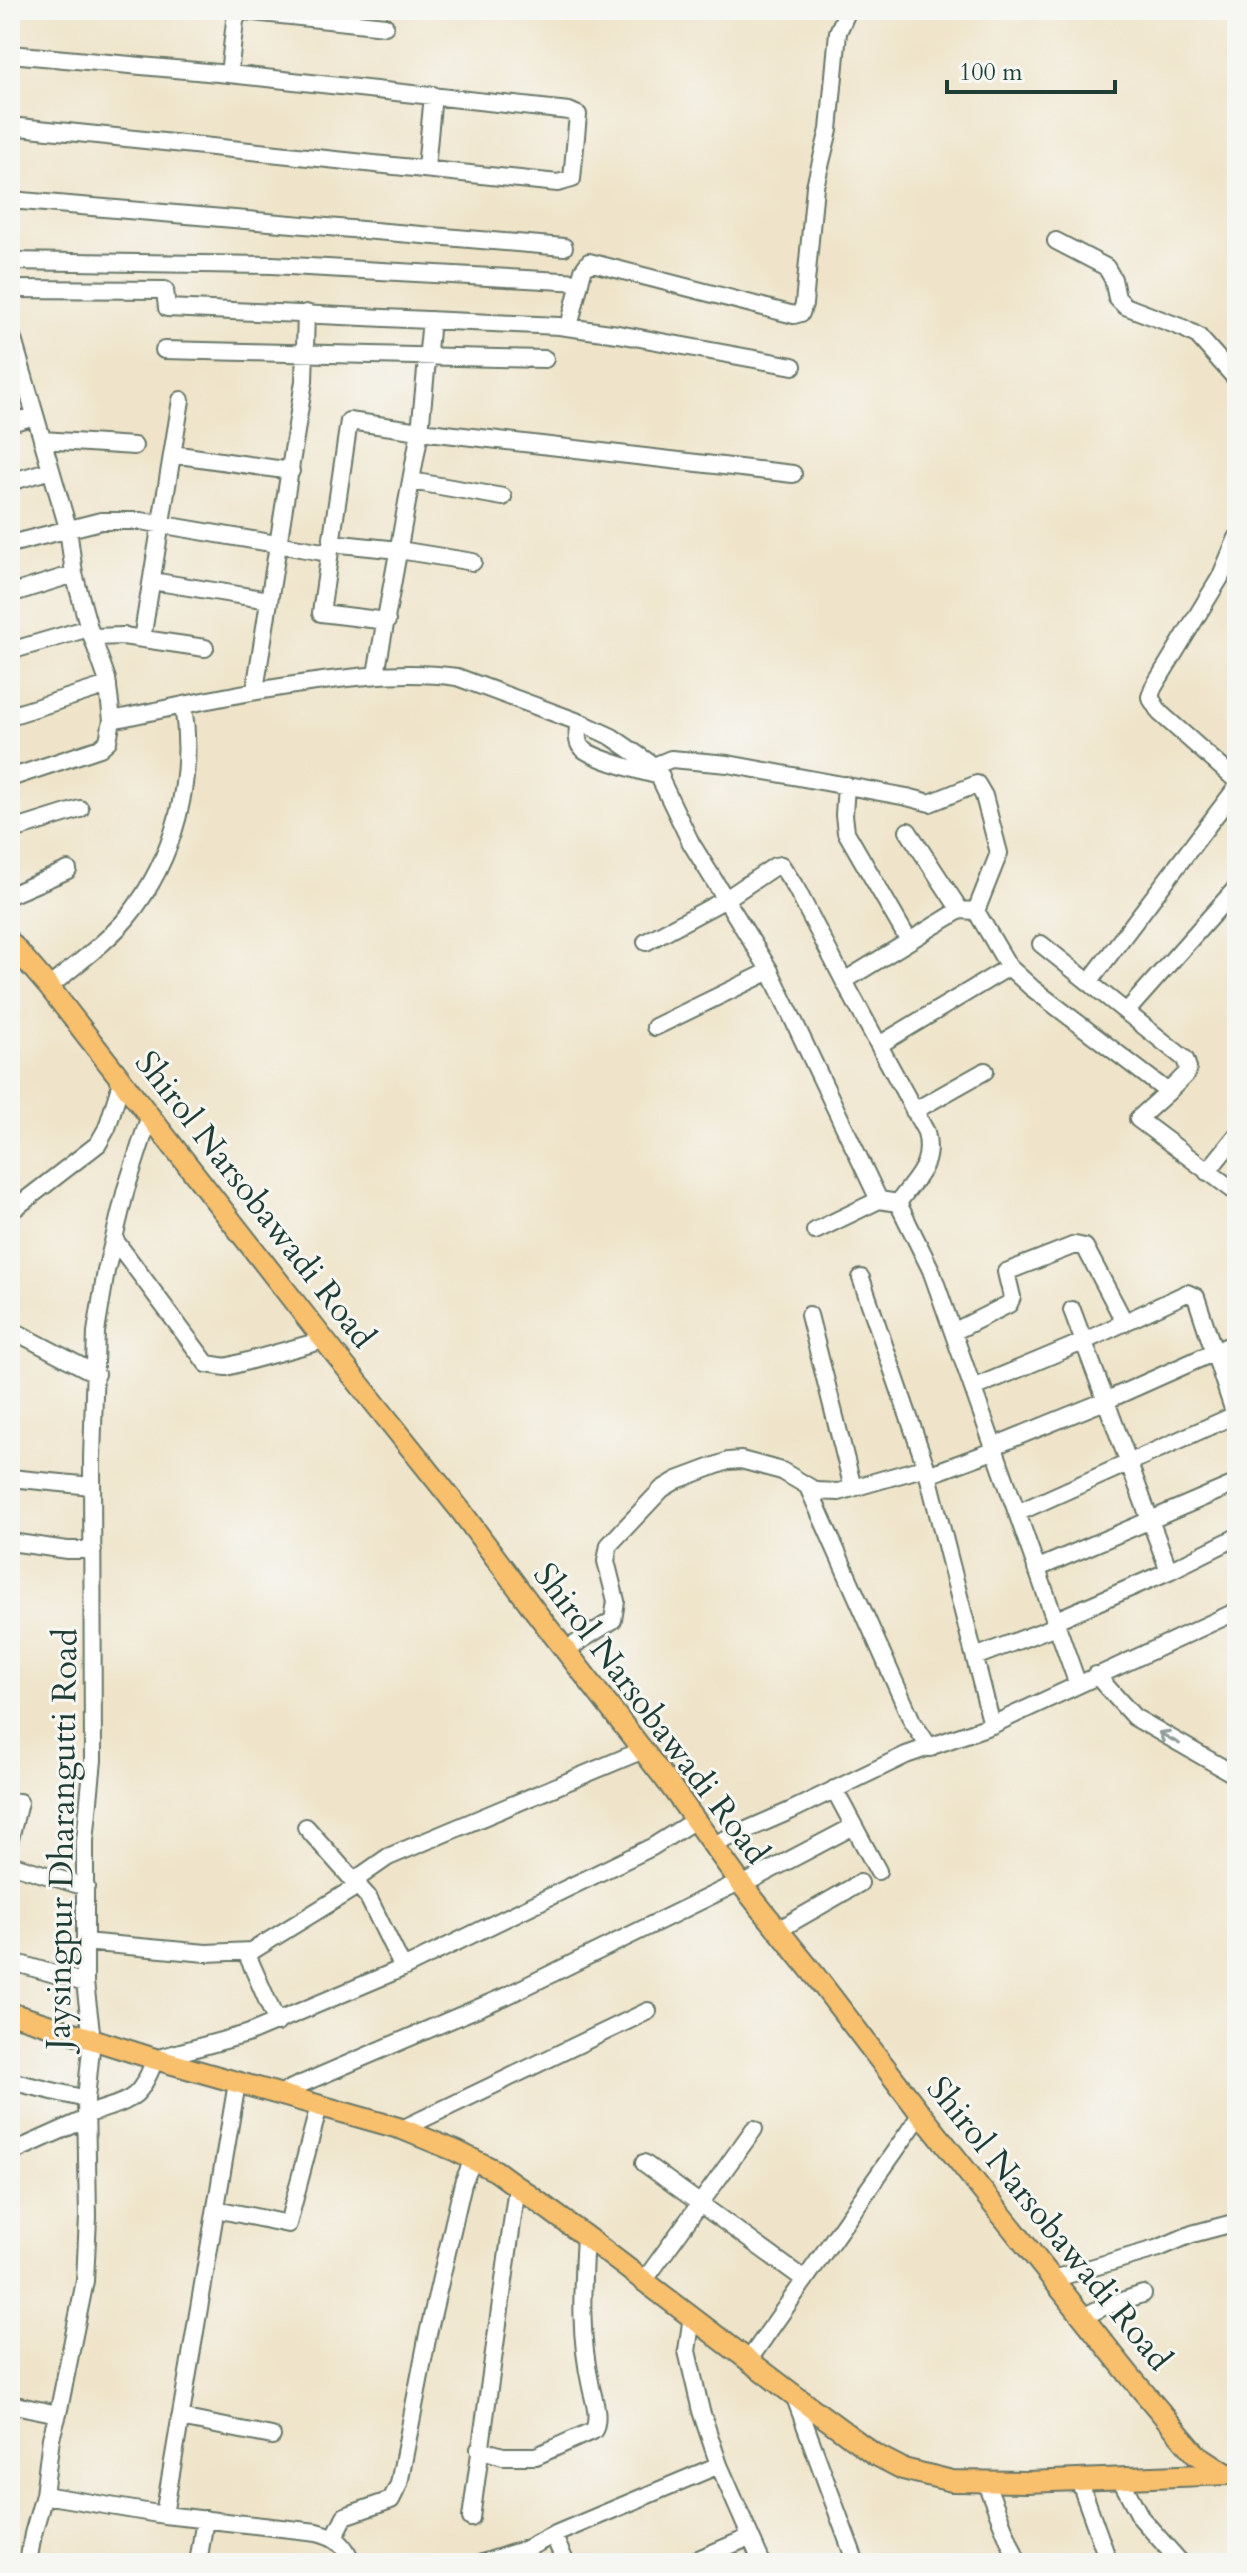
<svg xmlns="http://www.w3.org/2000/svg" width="1247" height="2573" font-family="Cardo,serif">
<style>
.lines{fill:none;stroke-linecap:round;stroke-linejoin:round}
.minor-casing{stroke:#687768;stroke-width:20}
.major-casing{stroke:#687768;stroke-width:24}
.minor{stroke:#fff;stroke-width:16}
.major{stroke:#f8bf6c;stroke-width:20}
.oneway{stroke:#8f9e9a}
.labels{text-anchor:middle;stroke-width:6;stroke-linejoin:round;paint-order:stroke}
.street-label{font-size:34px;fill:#1f3d34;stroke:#f6f6f2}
</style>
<rect width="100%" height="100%" fill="#f6f6f2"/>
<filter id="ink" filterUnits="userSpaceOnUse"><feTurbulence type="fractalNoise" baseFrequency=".0125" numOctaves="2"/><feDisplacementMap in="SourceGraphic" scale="16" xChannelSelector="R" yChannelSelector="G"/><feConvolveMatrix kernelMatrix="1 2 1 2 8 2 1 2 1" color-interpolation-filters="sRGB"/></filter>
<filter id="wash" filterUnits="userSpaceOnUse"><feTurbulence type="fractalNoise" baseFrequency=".006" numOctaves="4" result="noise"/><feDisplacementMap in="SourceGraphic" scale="32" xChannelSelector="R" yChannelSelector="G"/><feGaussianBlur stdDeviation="1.8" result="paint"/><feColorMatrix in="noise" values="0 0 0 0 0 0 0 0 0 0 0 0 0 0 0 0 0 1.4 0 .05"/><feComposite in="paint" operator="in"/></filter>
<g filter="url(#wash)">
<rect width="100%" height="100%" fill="#efe4c9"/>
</g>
<g filter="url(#ink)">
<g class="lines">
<defs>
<path id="minor" d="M 10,54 L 229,74 L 569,111 L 578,115 L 572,179 L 558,183 L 10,126
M 229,74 L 235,21 L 238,14 L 244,11 L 385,26
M 426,168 L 433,95
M 10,200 L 564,247
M 1056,241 L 1106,267 L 1113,279 L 1117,298 L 1125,306 L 1183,328 L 1198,336 L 1237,380
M 10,261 L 272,265 L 580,282
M 10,289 L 165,290 L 167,308 L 559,326 L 618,334 L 793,366
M 569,327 L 583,270 L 589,262 L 794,315 L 801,313 L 804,304 L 815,186 L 829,130 L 838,32 L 848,10
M 10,329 L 68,528 L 74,574 L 89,628 L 107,679 L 112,720 L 108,741 L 100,748 L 10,778
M 164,350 L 545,359
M 10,423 L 35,416
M 42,440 L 134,446
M 172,454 L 291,471
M 411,481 L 503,497
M 10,482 L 51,470
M 1237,538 L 1220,578 L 1153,688 L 1150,697 L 1160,713 L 1237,781
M 331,543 L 399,550 L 473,562
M 10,544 L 101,521 L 141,521 L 329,553
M 152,581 L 269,600
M 10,594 L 74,574
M 387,621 L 321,613 L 349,421 L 420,431 L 793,474
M 94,637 L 123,636 L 205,648
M 142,639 L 181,400
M 10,651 L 89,628
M 376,674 L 420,431 L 431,320
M 255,690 L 304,381 L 306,313
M 10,716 L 108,685
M 112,720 C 183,705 252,690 323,681 C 369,675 411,671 457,677 L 584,724 L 612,737 L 654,766 L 691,843 L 770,971 L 879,1200 L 898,1203 L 931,1270 L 1078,1685
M 578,722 C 578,730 576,741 581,747 C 590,758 646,773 661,776
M 846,785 L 844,815 L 846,832 L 909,941
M 10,831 L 80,809
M 908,831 L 960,910
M 10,895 L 68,870
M 976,911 L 1009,967 L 1032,988 L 1168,1092 L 1138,1119 L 1237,1193
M 646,942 L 726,899 L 775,866 L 781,865 L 796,888 L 844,981 L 960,910 L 976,911 L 999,853 L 984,796 L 977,784 L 930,803 L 907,797 L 728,764 L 671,759 L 654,766
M 1041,944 L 1185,1059 L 1188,1068 L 1186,1074 L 1168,1092
M 844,981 L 926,1132 C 934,1166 916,1177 898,1203
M 1089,982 L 1237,787
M 49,987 C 74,966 107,942 127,918 C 175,859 195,779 183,705
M 1127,1011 L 1237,887
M 655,1027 L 770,971
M 879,1045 L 1009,967
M 914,1111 L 985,1071
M 1207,1172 L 1237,1135
M 10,1212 L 98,1144 L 107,1128 L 122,1080
M 815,1231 L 879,1200
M 114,1239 L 207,1364 L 226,1367 L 324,1340
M 861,1278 L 926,1467 L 992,1725
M 1072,1310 L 1169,1571
M 809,1315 L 853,1488
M 10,1326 L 14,1331 L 96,1374
M 953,1332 L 1009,1304 L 1012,1297 L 1006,1272 L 1075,1245 L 1085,1247 L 1125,1323
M 973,1388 L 1085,1341 L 1187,1293 L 1196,1297 L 1237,1421
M 994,1446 L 1105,1401 L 1237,1342
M 928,1475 L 996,1450
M 10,1478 L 92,1486
M 808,1487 L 912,1721 L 930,1748
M 1017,1513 L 1237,1414
M 10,1542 L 67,1550 L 93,1550
M 1036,1569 L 1237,1483
M 1054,1621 L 1169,1571 L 1237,1537
M 566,1650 L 613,1620 L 616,1601 L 606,1561 L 609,1545 L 662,1489 L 677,1480 L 728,1461 L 741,1460 L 782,1471 L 816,1491 L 839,1492 L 926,1467
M 975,1657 L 1056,1626
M 1096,1675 L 1134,1717 L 1237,1776
M 834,1789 L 878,1871
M 306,1827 L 368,1897 L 403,1968
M 10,1839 L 19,1802
M 712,1845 L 790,1811 L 906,1755 L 992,1725 L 1237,1611
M 10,1864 L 86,1887
M 355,1880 L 388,1857 L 643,1750
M 742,1885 L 854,1826
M 778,1930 L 860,1883
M 84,1942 L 206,1953 L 252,1951 L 359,1885
M 246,1952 L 277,2023
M 10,1961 L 85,1983
M 10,2081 L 86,2099
M 278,2094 L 506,1996 L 739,1882
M 86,2115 C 129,2099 138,2105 155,2059 L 247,2034 L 403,1968 L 652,1847 L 695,1820
M 402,2129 L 648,2011
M 10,2153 L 86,2119
M 644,2163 L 805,2280
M 216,2209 L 288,2224 L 319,2106
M 1053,2279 L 1159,2248 L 1192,2234 L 1237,2222
M 644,2281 L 754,2129
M 692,2316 L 687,2351 L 701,2411 L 719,2465 L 762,2563
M 1083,2317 L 1103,2307 L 1143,2294
M 748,2361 L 921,2114
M 794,2395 L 856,2563
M 10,2404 L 58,2414
M 180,2418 L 272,2436
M 479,2449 L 503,2456 L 536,2456 L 594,2430 C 600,2416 594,2401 591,2387 C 579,2333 582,2290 585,2236
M 1120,2478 L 1141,2518 L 1181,2563
M 1079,2480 L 1109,2563
M 985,2481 L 1018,2563
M 44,2495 L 164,2515 L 317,2532 C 337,2537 345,2544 352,2563
M 164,2515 L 237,2083
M 471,2518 L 517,2187
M 553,2535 L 566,2563
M 335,2536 L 345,2516 L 391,2500 L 399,2484 L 428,2334 L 463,2183 L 473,2160
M 28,2563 L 33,2534 L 44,2495 L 51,2438 L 58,2414 L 85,2281 L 88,2217 L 86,2099 L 92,2039 L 85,1983 L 85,1841 L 93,1760 L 92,1458 L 96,1332 L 106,1271 L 126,1189 L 150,1115
M 198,2563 L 205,2519
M 482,2563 L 526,2549 L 553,2535 L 719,2465
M 689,2563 L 750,2537"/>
<path id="major" d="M 10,942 L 49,987 L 324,1340 L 461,1511 L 535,1611 L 669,1784 L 742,1885 L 817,1978 L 921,2114 L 1130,2376 L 1195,2453 L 1227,2474
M 10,2013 L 155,2059 L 402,2129 L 456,2151 L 496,2171 L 585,2236 L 794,2395 L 874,2454 L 903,2469 L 952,2481 L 1027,2482 L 1229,2474"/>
</defs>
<use href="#minor" class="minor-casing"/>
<use href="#major" class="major-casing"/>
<use href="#minor" class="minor"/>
<use href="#major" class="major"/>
</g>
<defs><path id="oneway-shaft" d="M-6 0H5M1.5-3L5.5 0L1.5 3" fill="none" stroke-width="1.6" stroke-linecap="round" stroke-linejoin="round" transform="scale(2)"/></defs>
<use class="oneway" href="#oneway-shaft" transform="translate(1169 1738) rotate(-151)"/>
</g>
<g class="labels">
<g class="street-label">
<text transform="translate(256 1199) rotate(52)" y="12">Shirol Narsobawadi Road</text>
<text transform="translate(652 1713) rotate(53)" y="12">Shirol Narsobawadi Road</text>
<text transform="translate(61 1839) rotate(-89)" y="12">Jaysingpur Dharangutti Road</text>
<text transform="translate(1050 2223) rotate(51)" y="12">Shirol Narsobawadi Road</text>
</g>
</g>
<rect width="1247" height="2573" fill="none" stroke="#f6f6f2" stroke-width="40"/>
<path d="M947 80v12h168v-12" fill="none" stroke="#1f3d34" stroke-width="4"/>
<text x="959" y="80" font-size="24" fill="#1f3d34" stroke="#f6f6f2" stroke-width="6" paint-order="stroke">100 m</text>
</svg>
